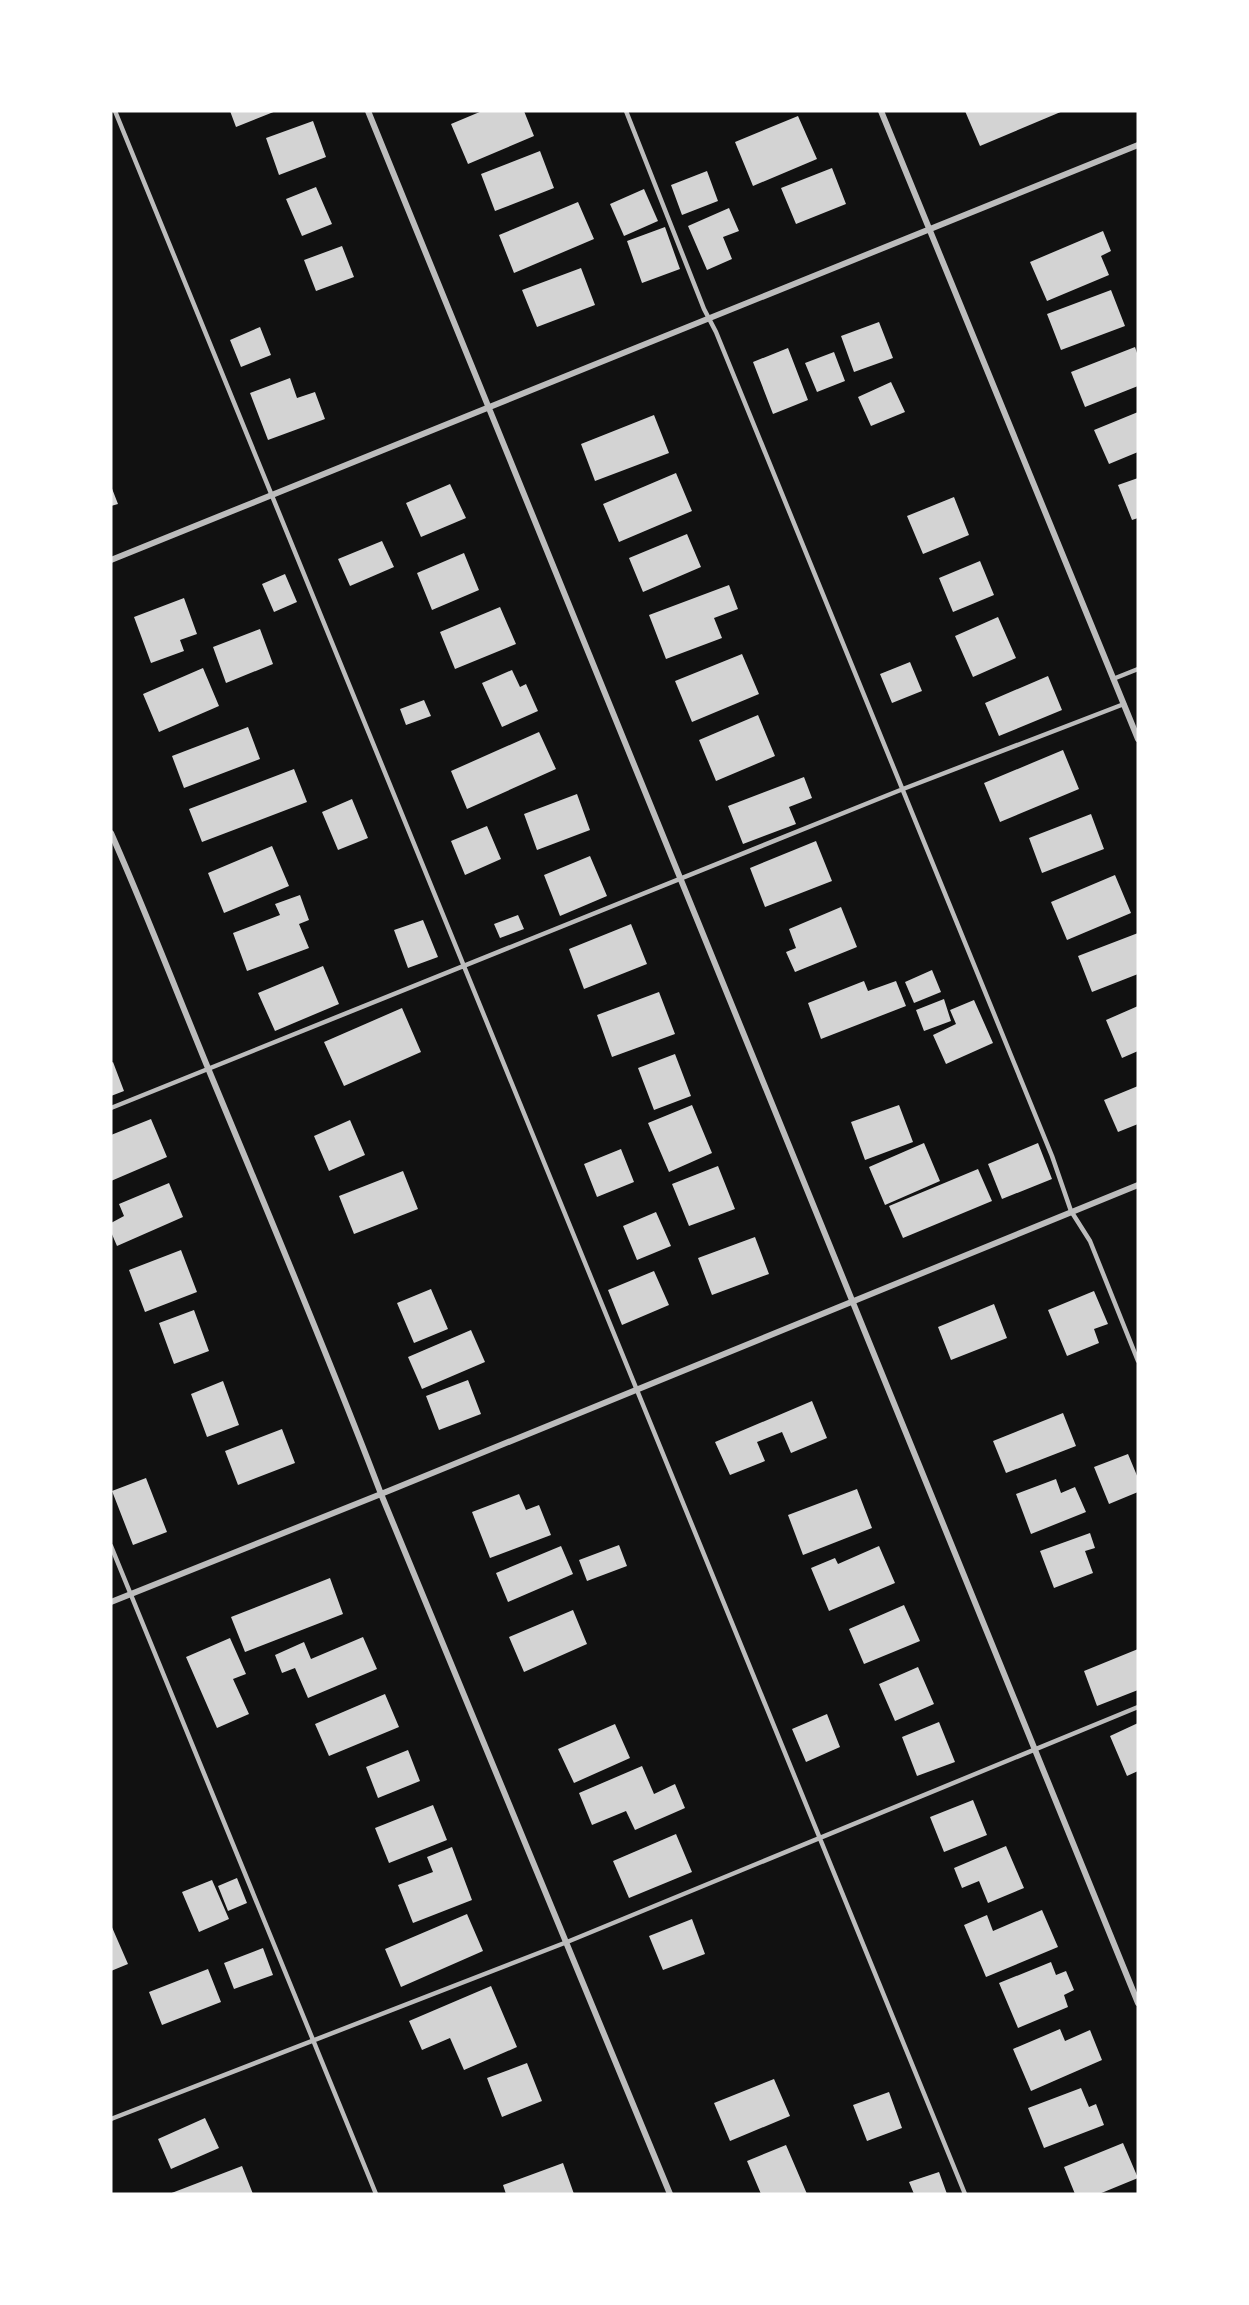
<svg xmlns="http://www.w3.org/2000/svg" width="1249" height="2305" font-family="Raleway,sans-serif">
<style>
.building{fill:#d3d3d3}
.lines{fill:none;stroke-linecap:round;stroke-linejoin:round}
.service{stroke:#bcbcbc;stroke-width:4.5}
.minor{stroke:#bcbcbc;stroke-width:6}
</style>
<rect width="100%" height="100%" fill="#111"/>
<path class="building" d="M 230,111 L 276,111 L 236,127 Z
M 482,111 L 524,111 L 534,136 L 468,164 L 451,124 Z
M 965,111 L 1063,111 L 980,146 Z
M 798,116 L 817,159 L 753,186 L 735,142 Z
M 313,121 L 326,157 L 279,175 L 266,138 Z
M 540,151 L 554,188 L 495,211 L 481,174 Z
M 832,168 L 846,204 L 796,224 L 781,188 Z
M 707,171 L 718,201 L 682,215 L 671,185 Z
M 316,187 L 332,224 L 302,236 L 286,199 Z
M 644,189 L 658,221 L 624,236 L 610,204 Z
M 578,202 L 594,239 L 514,273 L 499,235 Z
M 729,208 L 739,231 L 723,237 L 732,259 L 707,270 L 688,226 Z
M 665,227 L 680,269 L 642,283 L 627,241 Z
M 1103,231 L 1111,251 L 1101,256 L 1109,275 L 1047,301 L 1030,262 Z
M 342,246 L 354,277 L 316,291 L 304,260 Z
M 581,268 L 595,305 L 537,327 L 522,290 Z
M 1111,290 L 1125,326 L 1061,350 L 1047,314 Z
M 879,322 L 893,358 L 854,372 L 841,336 Z
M 260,327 L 271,355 L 241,367 L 230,340 Z
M 1135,347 L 1138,356 L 1138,386 L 1085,407 L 1071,372 Z
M 788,348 L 808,400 L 773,414 L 753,362 Z
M 834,352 L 845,381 L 817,392 L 805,363 Z
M 290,378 L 297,398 L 315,392 L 325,419 L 268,440 L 250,393 Z
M 891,382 L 905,412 L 871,426 L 858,397 Z
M 1138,412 L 1138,452 L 1109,464 L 1094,430 Z
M 654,415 L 669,453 L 595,481 L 581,444 Z
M 676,473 L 692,511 L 619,542 L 603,504 Z
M 1138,478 L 1138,518 L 1132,520 L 1118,485 Z
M 450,484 L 466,518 L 421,537 L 406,503 Z
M 111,486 L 118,504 L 111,506 Z
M 954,497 L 969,535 L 923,554 L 907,516 Z
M 687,534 L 701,567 L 643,592 L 629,558 Z
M 382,541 L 394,567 L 350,586 L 338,559 Z
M 464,553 L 479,590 L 432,610 L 417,573 Z
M 980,561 L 994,595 L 953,612 L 939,578 Z
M 285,574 L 297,602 L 274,612 L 262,584 Z
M 729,585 L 738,609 L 714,618 L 722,638 L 666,659 L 649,615 Z
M 184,598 L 197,634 L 180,640 L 184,651 L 151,663 L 134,617 Z
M 500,607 L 516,644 L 455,669 L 440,632 Z
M 998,617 L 1016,658 L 973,677 L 955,636 Z
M 260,629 L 273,664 L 226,683 L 213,647 Z
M 742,654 L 759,694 L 692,722 L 675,681 Z
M 910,662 L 922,691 L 892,703 L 880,674 Z
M 203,668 L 219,706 L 159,732 L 143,694 Z
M 512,670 L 520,687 L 526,684 L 538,711 L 502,727 L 482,683 Z
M 1048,676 L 1062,710 L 999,736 L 985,703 Z
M 424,700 L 431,716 L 406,725 L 400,709 Z
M 758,715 L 775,756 L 716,781 L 699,740 Z
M 248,727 L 260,759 L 184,788 L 172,756 Z
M 539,732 L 556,769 L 467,809 L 451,771 Z
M 1063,750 L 1079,789 L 1000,822 L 984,783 Z
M 294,769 L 307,802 L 202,842 L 189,809 Z
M 804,777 L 812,798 L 789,807 L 796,824 L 743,844 L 728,806 Z
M 577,794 L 590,830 L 537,850 L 524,814 Z
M 352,799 L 368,838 L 338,850 L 322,812 Z
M 1091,814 L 1104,849 L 1042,873 L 1029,838 Z
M 487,826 L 501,859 L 465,875 L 451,841 Z
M 816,841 L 832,881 L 765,907 L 750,868 Z
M 272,846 L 289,886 L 224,913 L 208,873 Z
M 590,856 L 607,896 L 560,916 L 544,875 Z
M 1115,875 L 1131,913 L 1067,940 L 1051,902 Z
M 300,895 L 309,920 L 299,924 L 309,948 L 247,971 L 233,933 L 280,915 L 275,904 Z
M 841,907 L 857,947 L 795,972 L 786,952 L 796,948 L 789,929 Z
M 518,915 L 524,929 L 500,938 L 494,924 Z
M 423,920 L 438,957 L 408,968 L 394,930 Z
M 631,924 L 647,964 L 584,989 L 569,949 Z
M 1138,933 L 1138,974 L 1092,992 L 1078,956 Z
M 323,966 L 339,1004 L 275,1031 L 258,993 Z
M 932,970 L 941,992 L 914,1003 L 905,982 Z
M 864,981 L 868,991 L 896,981 L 906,1006 L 821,1039 L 808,1003 Z
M 659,992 L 675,1034 L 612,1057 L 597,1015 Z
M 944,999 L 951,1021 L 924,1031 L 916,1010 Z
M 974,1000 L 993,1043 L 946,1064 L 933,1035 L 956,1024 L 950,1010 Z
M 1138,1006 L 1138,1051 L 1122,1058 L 1106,1020 Z
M 402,1008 L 421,1052 L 344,1086 L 324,1042 Z
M 675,1054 L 691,1096 L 654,1110 L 638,1068 Z
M 113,1062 L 124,1091 L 111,1096 L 111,1063 Z
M 1138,1086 L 1138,1124 L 1118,1132 L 1104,1100 Z
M 692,1105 L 712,1153 L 669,1172 L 648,1123 Z
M 899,1105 L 913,1142 L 865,1160 L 851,1122 Z
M 151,1119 L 167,1157 L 111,1181 L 111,1135 Z
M 350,1120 L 365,1155 L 329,1171 L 314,1136 Z
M 924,1143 L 940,1181 L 885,1205 L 869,1167 Z
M 1038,1143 L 1052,1179 L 1002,1199 L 988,1164 Z
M 621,1149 L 634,1182 L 597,1197 L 584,1164 Z
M 718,1166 L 735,1209 L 689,1226 L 672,1184 Z
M 978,1169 L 992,1201 L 903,1238 L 889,1206 Z
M 403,1171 L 418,1209 L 354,1234 L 339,1196 Z
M 169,1183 L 183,1217 L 117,1246 L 111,1232 L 111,1223 L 124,1216 L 119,1204 Z
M 656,1212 L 671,1246 L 637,1260 L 623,1226 Z
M 755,1237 L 769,1274 L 712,1295 L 698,1258 Z
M 181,1250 L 197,1292 L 145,1312 L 129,1270 Z
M 654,1271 L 669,1305 L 622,1325 L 608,1290 Z
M 431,1289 L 448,1329 L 414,1343 L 397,1303 Z
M 1094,1291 L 1108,1324 L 1094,1329 L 1099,1343 L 1067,1356 L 1048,1310 Z
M 994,1304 L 1007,1338 L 951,1360 L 938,1327 Z
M 194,1310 L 209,1351 L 174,1364 L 159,1323 Z
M 471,1330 L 485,1362 L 422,1389 L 408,1357 Z
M 468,1380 L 481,1414 L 439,1430 L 426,1396 Z
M 223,1381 L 239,1425 L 207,1437 L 191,1394 Z
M 812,1401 L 827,1438 L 791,1453 L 782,1432 L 757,1442 L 765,1461 L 730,1475 L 715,1442 Z
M 1063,1413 L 1076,1446 L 1006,1473 L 993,1441 Z
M 282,1429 L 295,1463 L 238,1485 L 225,1451 Z
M 1128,1454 L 1138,1478 L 1138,1492 L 1109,1504 L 1094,1467 Z
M 146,1478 L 167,1532 L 133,1545 L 112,1491 Z
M 1056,1479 L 1061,1493 L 1075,1487 L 1086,1512 L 1031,1534 L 1016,1494 Z
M 857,1489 L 872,1528 L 803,1555 L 788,1515 Z
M 519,1494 L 526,1510 L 539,1505 L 551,1535 L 490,1558 L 472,1512 Z
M 1090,1533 L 1095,1548 L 1085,1551 L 1093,1573 L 1054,1588 L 1040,1551 Z
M 619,1545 L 627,1566 L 587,1581 L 579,1560 Z
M 561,1546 L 573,1574 L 508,1602 L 496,1573 Z
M 879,1546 L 895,1583 L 829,1611 L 811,1568 L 835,1558 L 838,1564 Z
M 330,1578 L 343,1614 L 245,1652 L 231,1617 Z
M 904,1605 L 920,1641 L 864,1664 L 849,1629 Z
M 573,1610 L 587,1644 L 524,1672 L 509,1637 Z
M 363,1637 L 377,1669 L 308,1698 L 295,1668 L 282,1673 L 275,1655 L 304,1642 L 311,1659 Z
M 230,1638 L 246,1674 L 233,1679 L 249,1714 L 217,1728 L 186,1657 Z
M 1138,1649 L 1138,1690 L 1097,1706 L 1084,1671 Z
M 918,1667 L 934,1704 L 895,1721 L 879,1684 Z
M 385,1694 L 399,1727 L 329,1756 L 315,1724 Z
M 827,1714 L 840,1747 L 806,1762 L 792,1729 Z
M 939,1722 L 955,1762 L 917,1776 L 902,1737 Z
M 1138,1723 L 1138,1771 L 1127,1776 L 1110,1736 Z
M 615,1724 L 630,1758 L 574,1783 L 558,1749 Z
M 408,1750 L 420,1781 L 378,1798 L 366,1767 Z
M 642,1766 L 654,1794 L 675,1784 L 685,1808 L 635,1830 L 626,1811 L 592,1825 L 579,1793 Z
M 973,1800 L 987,1835 L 944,1852 L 930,1817 Z
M 433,1805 L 447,1840 L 389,1863 L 375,1828 Z
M 676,1834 L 692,1872 L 629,1898 L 613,1861 Z
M 1006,1846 L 1024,1888 L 988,1903 L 979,1881 L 962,1888 L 954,1868 Z
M 452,1847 L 472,1900 L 413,1923 L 398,1885 L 433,1872 L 427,1857 Z
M 237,1878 L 247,1903 L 228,1911 L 218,1886 Z
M 212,1880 L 229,1919 L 199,1932 L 182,1892 Z
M 1042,1910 L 1058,1947 L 986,1977 L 964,1925 L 987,1915 L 993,1931 Z
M 467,1914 L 483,1951 L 401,1987 L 385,1949 Z
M 692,1919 L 705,1954 L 663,1970 L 649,1936 Z
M 111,1925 L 128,1964 L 111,1971 Z
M 263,1948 L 273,1975 L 234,1989 L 224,1963 Z
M 1051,1962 L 1056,1975 L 1066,1971 L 1074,1990 L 1064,1995 L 1068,2007 L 1018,2028 L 999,1983 Z
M 208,1969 L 221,2002 L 162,2025 L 149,1992 Z
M 491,1986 L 517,2047 L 464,2070 L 450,2038 L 422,2050 L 409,2021 Z
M 1060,2029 L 1065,2041 L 1090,2030 L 1102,2060 L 1031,2091 L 1013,2049 Z
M 527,2063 L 542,2101 L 502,2117 L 487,2078 Z
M 774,2079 L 790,2116 L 730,2141 L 714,2103 Z
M 1081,2088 L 1089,2107 L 1096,2104 L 1104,2125 L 1044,2148 L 1028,2108 Z
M 889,2092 L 902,2128 L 867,2141 L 853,2105 Z
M 205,2118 L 219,2148 L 171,2169 L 158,2139 Z
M 1123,2143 L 1138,2178 L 1099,2194 L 1075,2194 L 1064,2167 Z
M 786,2145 L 807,2194 L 761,2194 L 747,2161 Z
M 563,2163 L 574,2194 L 506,2194 L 503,2185 Z
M 242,2166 L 253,2194 L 169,2194 Z
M 939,2172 L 947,2194 L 914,2194 L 909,2182 Z"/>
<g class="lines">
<path class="service" d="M 115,111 L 965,2194
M 626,111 L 704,309 L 716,332 L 1052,1156 L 1071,1211 L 1090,1241 L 1138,1361
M 1113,679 L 1138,669
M 111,1108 L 903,789 L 1124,704
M 111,1546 L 376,2194
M 111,2119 L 567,1942 L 1138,1707"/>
<path class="minor" d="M 368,111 L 1138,2003
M 881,111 L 1138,739
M 111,560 L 1138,145
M 111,833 C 146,912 177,993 210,1073 C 268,1213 327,1352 381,1494 L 670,2194
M 111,1602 L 381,1494 L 1138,1185"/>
</g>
<rect width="1249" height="2305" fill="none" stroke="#ffffff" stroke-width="225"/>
</svg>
